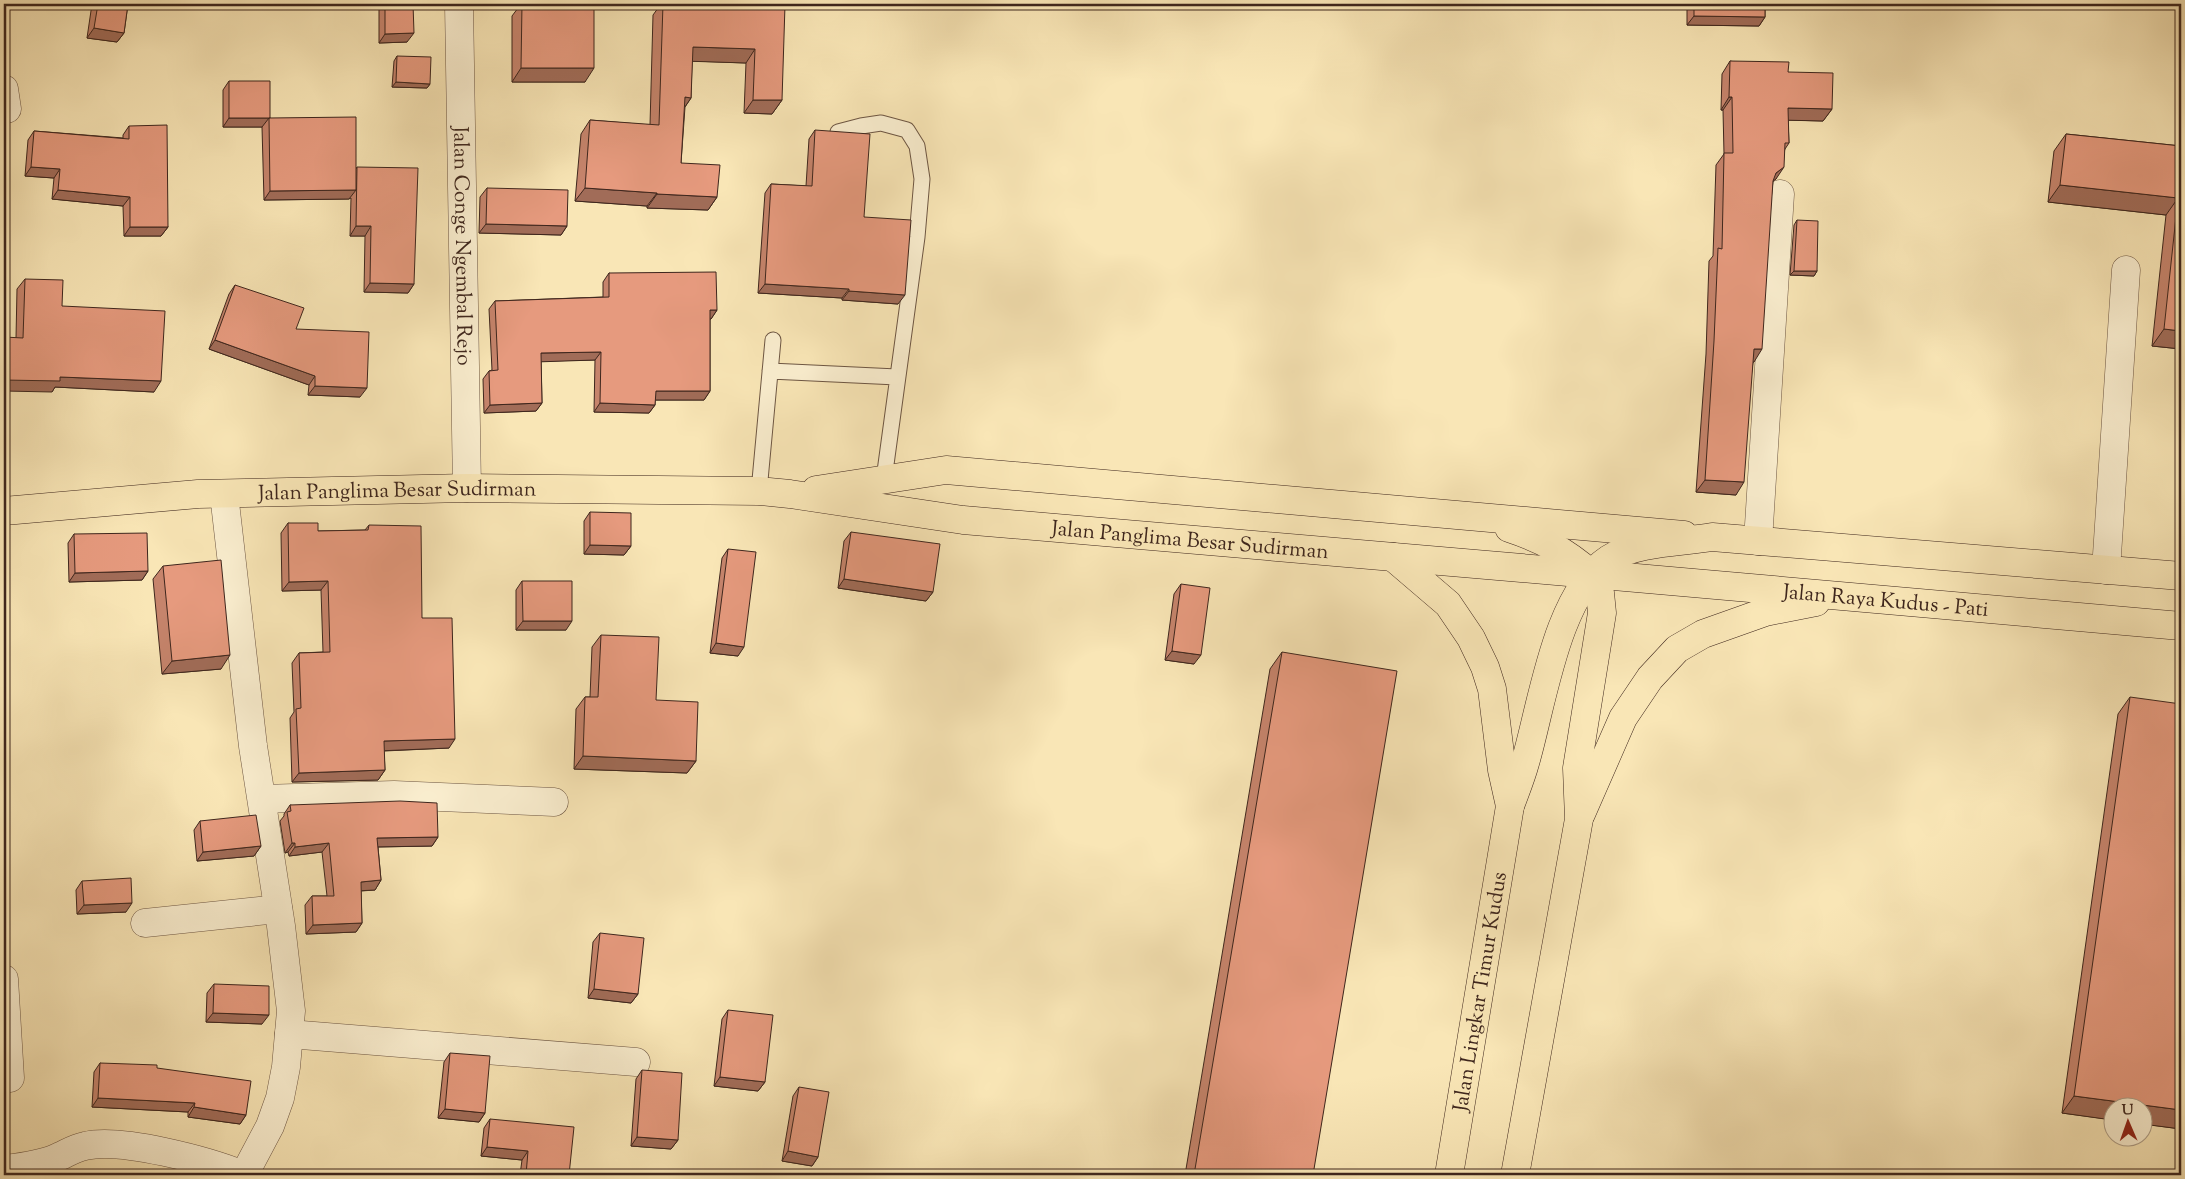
<svg xmlns="http://www.w3.org/2000/svg" width="2185" height="1179" font-family="'Sorts Mill Goudy',serif">
<style>
.lines{fill:none;stroke-linecap:round;stroke-linejoin:round}
.service-casing{stroke:#6d5643;stroke-width:17}
.minor-casing{stroke:#6d5643;stroke-width:29}
.primary-casing{stroke:#3e261d;stroke-width:29}
.trunk-casing{stroke:#3e261d;stroke-width:29}
.service{stroke:#fbefd0;stroke-width:15}
.minor{stroke:#fbefd0;stroke-width:28}
.primary{stroke:#f9e6b6;stroke-width:28}
.trunk{stroke:#f9e6b6;stroke-width:28}
.wall{fill:#c6846c;stroke:#3e261d}
.shaded-wall{fill:#a16c58;stroke:#3e261d}
.building{fill:#e69a7e;stroke:#3e261d}
.labels{text-anchor:middle;stroke-width:4;stroke-linejoin:round;paint-order:stroke}
.street-label{font-size:21px;fill:#3e261d;stroke:#fbefd0}
</style>
<rect width="100%" height="100%" fill="#f9e6b6"/>
<filter id="stains"><feTurbulence type="fractalNoise" baseFrequency=".004" numOctaves="4"/><feColorMatrix values="0 0 0 0 .2 0 0 0 0 .09 0 0 0 0 .02 0 0 0 .5 -.17"/></filter>
<radialGradient id="worn" r=".72"><stop offset=".6" stop-color="#630" stop-opacity="0"/><stop offset="1" stop-color="#630" stop-opacity=".3"/></radialGradient>
<g class="lines">
<defs>
<path id="service" d="M 838,132 L 861,126 L 881,123 L 907,130 L 917,146 L 922,179 L 917,237 L 884,479
M 770,371 L 897,377
M 759,491 L 773,340"/>
<g id="minor">
<path id="s1" d="M 459,4 L 467,488"/>
<path d="M 4,89 L 7,109"/>
<path d="M 224,494 L 253,746 L 281,926 L 291,1011 L 286,1067 L 280,1098 L 270,1126 L 244,1175"/>
<path d="M 1758,541 L 1780,194"/>
<path d="M 2106,570 L 2126,270"/>
<path d="M 262,799 L 394,795 L 554,802"/>
<path d="M 145,923 L 278,909"/>
<path d="M 4,979 L 10,1078"/>
<path d="M 289,1034 L 636,1062"/>
<path d="M 4,1169 C 21,1167 40,1165 56,1158 C 66,1154 74,1148 85,1146 C 120,1137 209,1161 243,1175"/>
</g>
<g id="primary">
<path d="M 816,490 L 946,470 L 1684,535"/>
<path id="s2" d="M 4,511 L 198,494 L 467,488 L 759,491 L 790,494 L 963,520 L 1591,574"/>
<path d="M 1509,528 C 1542,539 1565,551 1591,574"/>
<path d="M 1393,557 L 1448,604 L 1471,638 L 1485,667 L 1492,689 L 1502,770 L 1510,806"/>
</g>
<g id="trunk">
<path id="s3" d="M 1591,574 L 2181,626"/>
<path d="M 1581,814 L 1623,718 L 1650,678 L 1677,649 L 1703,634 L 1765,612 L 1816,602"/>
<path id="s4" d="M 1449,1175 L 1510,806 C 1515,792 1521,778 1525,763 C 1542,706 1556,594 1609,559 C 1635,542 1681,542 1712,537 L 2181,576"/>
<path d="M 1515,1175 L 1579,819 L 1577,768 L 1602,613 L 1600,593 L 1591,574"/>
</g>
</defs>
<use href="#service" class="service-casing"/>
<use href="#minor" class="minor-casing"/>
<use href="#primary" class="primary-casing"/>
<use href="#trunk" class="trunk-casing"/>
<use href="#service" class="service"/>
<use href="#minor" class="minor"/>
<use href="#primary" class="primary"/>
<use href="#trunk" class="trunk"/>
</g>
<path class="wall" d="M 92,4 L 128,4 L 124,33 L 117,42 L 87,38 Z
M 379,4 L 413,4 L 407,42 L 379,43 Z
M 521,4 L 594,4 L 585,82 L 512,82 L 512,16 Z
M 661,4 L 745,4 L 782,100 L 772,114 L 744,113 L 746,63 L 692,61 L 691,98 L 685,107 L 681,163 L 717,197 L 708,210 L 647,208 L 647,206 L 575,201 L 581,134 L 590,120 L 650,125 L 653,15 Z
M 1687,4 L 1765,4 L 1765,17 L 1759,26 L 1687,25 Z
M 397,56 L 430,84 L 427,88 L 392,87 L 394,61 Z
M 1730,61 L 1788,72 L 1832,109 L 1823,121 L 1788,120 L 1789,143 L 1785,149 L 1776,179 L 1773,181 L 1754,362 L 1753,362 L 1736,495 L 1696,492 L 1706,354 L 1709,261 L 1713,256 L 1716,165 L 1724,154 L 1723,110 L 1721,110 L 1722,74 Z
M 229,81 L 270,118 L 356,169 L 357,167 L 414,284 L 408,293 L 364,292 L 365,236 L 350,236 L 351,198 L 349,199 L 264,200 L 262,127 L 223,127 L 223,90 Z
M 129,126 L 168,227 L 161,236 L 124,236 L 123,206 L 52,199 L 54,178 L 25,176 L 28,140 L 34,131 L 123,138 L 123,135 Z
M 815,130 L 864,217 L 898,304 L 842,300 L 842,298 L 758,293 L 765,193 L 771,184 L 806,186 L 809,139 Z
M 2066,134 L 2181,146 L 2181,349 L 2152,346 L 2166,215 L 2048,202 L 2054,151 Z
M 487,188 L 567,226 L 561,235 L 479,233 L 480,197 Z
M 1797,220 L 1817,271 L 1814,276 L 1790,275 L 1794,225 Z
M 609,273 L 717,310 L 711,319 L 710,319 L 710,391 L 704,400 L 655,400 L 655,405 L 649,413 L 594,412 L 595,360 L 541,361 L 542,403 L 536,411 L 484,413 L 483,379 L 489,371 L 492,370 L 489,309 L 495,301 L 603,297 L 603,282 Z
M 25,279 L 62,306 L 154,392 L 55,387 L 52,392 L 16,338 L 17,289 Z
M 235,285 L 296,329 L 360,397 L 308,395 L 309,385 L 209,349 L 229,294 Z
M 590,512 L 631,546 L 624,555 L 584,554 L 584,521 Z
M 288,523 L 318,531 L 365,530 L 369,525 L 422,618 L 449,748 L 384,751 L 385,770 L 378,780 L 292,782 L 290,718 L 294,712 L 292,663 L 299,653 L 323,652 L 321,590 L 282,591 L 281,533 Z
M 851,532 L 933,592 L 926,601 L 838,588 L 844,541 Z
M 74,534 L 148,571 L 142,580 L 69,582 L 68,543 Z
M 728,549 L 738,656 L 710,653 L 722,558 Z
M 163,566 L 221,669 L 162,674 L 153,579 Z
M 522,581 L 566,630 L 516,630 L 516,590 Z
M 1181,584 L 1194,664 L 1165,660 L 1174,594 Z
M 601,635 L 656,700 L 696,761 L 687,773 L 574,769 L 576,709 L 585,697 L 590,697 L 592,647 Z
M 1282,652 L 1313,1175 L 1185,1175 L 1270,669 Z
M 2130,697 L 2181,1129 L 2062,1113 L 2118,714 Z
M 290,805 L 438,837 L 432,846 L 378,847 L 381,880 L 375,890 L 361,891 L 362,923 L 356,932 L 306,934 L 305,905 L 312,896 L 327,896 L 322,852 L 289,856 L 288,852 L 285,853 L 280,821 L 284,816 L 284,814 Z
M 200,821 L 261,846 L 254,856 L 197,861 L 194,830 Z
M 82,881 L 126,912 L 77,914 L 76,890 Z
M 600,933 L 638,994 L 631,1003 L 588,998 L 593,942 Z
M 214,984 L 262,1024 L 206,1022 L 207,993 Z
M 728,1010 L 765,1082 L 758,1091 L 714,1086 L 722,1019 Z
M 450,1053 L 485,1113 L 479,1122 L 438,1118 L 444,1062 Z
M 100,1063 L 246,1115 L 240,1124 L 188,1117 L 188,1112 L 92,1107 L 94,1072 Z
M 642,1070 L 678,1140 L 671,1149 L 631,1146 L 636,1079 Z
M 799,1087 L 818,1157 L 812,1166 L 782,1161 L 793,1096 Z
M 490,1119 L 569,1175 L 520,1175 L 522,1160 L 481,1156 L 484,1128 Z"/>
<path class="shaded-wall" d="M 1694,16 L 1765,17 L 1759,26 L 1687,25 Z
M 94,28 L 124,33 L 117,42 L 87,38 Z
M 414,33 L 407,42 L 379,43 L 385,34 Z
M 693,47 L 755,49 L 746,63 L 683,61 Z
M 521,68 L 594,68 L 585,82 L 512,82 Z
M 396,82 L 430,84 L 427,88 L 392,87 Z
M 685,97 L 691,98 L 682,111 Z
M 1729,97 L 1732,97 L 1723,110 L 1721,110 Z
M 753,100 L 782,100 L 772,114 L 744,113 Z
M 1788,108 L 1832,109 L 1823,121 L 1779,120 Z
M 229,118 L 269,118 L 262,127 L 223,127 Z
M 31,167 L 60,169 L 54,178 L 25,176 Z
M 1784,167 L 1776,179 L 1767,185 L 1776,173 Z
M 2060,185 L 2178,198 L 2166,215 L 2048,202 Z
M 585,188 L 657,193 L 647,206 L 575,201 Z
M 58,190 L 130,197 L 123,206 L 52,199 Z
M 356,190 L 349,199 L 264,200 L 270,191 Z
M 657,194 L 717,197 L 708,210 L 647,208 Z
M 486,224 L 567,226 L 561,235 L 479,233 Z
M 356,226 L 371,226 L 365,236 L 350,236 Z
M 130,227 L 168,227 L 161,236 L 124,236 Z
M 1794,271 L 1817,271 L 1814,276 L 1790,275 Z
M 370,283 L 414,284 L 408,293 L 364,292 Z
M 765,284 L 849,289 L 842,298 L 758,293 Z
M 849,291 L 905,295 L 898,304 L 842,300 Z
M 710,310 L 717,310 L 711,319 L 704,319 Z
M 2164,329 L 2181,331 L 2181,349 L 2152,346 Z
M 215,340 L 315,376 L 309,385 L 209,349 Z
M 1754,349 L 1762,349 L 1754,362 L 1745,361 Z
M 601,352 L 595,360 L 535,362 L 541,353 Z
M 60,377 L 161,381 L 154,392 L 55,387 L 52,392 L 4,391 L 4,380 Z
M 315,386 L 367,388 L 360,397 L 308,395 Z
M 656,391 L 710,391 L 704,400 L 650,400 Z
M 542,403 L 536,411 L 484,413 L 490,405 Z
M 600,403 L 655,405 L 649,413 L 594,412 Z
M 1705,480 L 1744,482 L 1736,495 L 1696,492 Z
M 590,545 L 631,546 L 624,555 L 584,554 Z
M 148,571 L 142,580 L 69,582 L 75,573 Z
M 844,579 L 933,592 L 926,601 L 838,588 Z
M 328,581 L 321,590 L 282,591 L 289,582 Z
M 523,621 L 572,621 L 566,630 L 516,630 Z
M 716,643 L 744,647 L 738,656 L 710,653 Z
M 1172,651 L 1201,655 L 1194,664 L 1165,660 Z
M 230,655 L 221,669 L 162,674 L 172,661 Z
M 455,739 L 449,748 L 377,751 L 384,741 Z
M 583,756 L 696,761 L 687,773 L 574,769 Z
M 385,770 L 378,780 L 292,782 L 299,773 Z
M 438,837 L 432,846 L 371,847 L 377,838 Z
M 292,843 L 295,843 L 288,852 L 285,853 Z
M 329,843 L 322,852 L 289,856 L 295,847 Z
M 261,846 L 254,856 L 197,861 L 203,852 Z
M 381,880 L 375,890 L 355,891 L 361,882 Z
M 132,903 L 126,912 L 77,914 L 84,905 Z
M 362,923 L 356,932 L 306,934 L 313,925 Z
M 594,989 L 638,994 L 631,1003 L 588,998 Z
M 213,1013 L 269,1015 L 262,1024 L 206,1022 Z
M 720,1077 L 765,1082 L 758,1091 L 714,1086 Z
M 2074,1096 L 2181,1110 L 2181,1129 L 2142,1124 L 2142,1106 L 2112,1106 L 2112,1120 L 2062,1113 Z
M 98,1098 L 195,1103 L 188,1112 L 92,1107 Z
M 194,1107 L 246,1115 L 240,1124 L 188,1117 Z
M 445,1109 L 485,1113 L 479,1122 L 438,1118 Z
M 637,1137 L 678,1140 L 671,1149 L 631,1146 Z
M 487,1147 L 528,1151 L 522,1160 L 481,1156 Z
M 788,1151 L 818,1157 L 812,1166 L 782,1161 Z"/>
<path class="building" d="M 98,4 L 128,4 L 124,33 L 94,28 Z
M 385,4 L 413,4 L 414,33 L 385,34 Z
M 522,4 L 594,4 L 594,68 L 521,68 Z
M 663,4 L 745,4 L 785,5 L 782,100 L 753,100 L 755,49 L 693,47 L 691,98 L 685,97 L 681,163 L 720,165 L 717,197 L 657,194 L 657,193 L 585,188 L 590,120 L 659,125 Z
M 1694,4 L 1765,4 L 1765,17 L 1694,16 Z
M 397,56 L 431,57 L 430,84 L 396,82 Z
M 1730,61 L 1789,62 L 1788,72 L 1833,73 L 1832,109 L 1788,108 L 1789,143 L 1785,143 L 1784,167 L 1776,173 L 1773,181 L 1762,349 L 1754,349 L 1744,482 L 1705,480 L 1714,341 L 1718,248 L 1722,249 L 1724,153 L 1733,153 L 1732,97 L 1729,97 Z
M 229,81 L 270,81 L 270,118 L 229,118 Z
M 356,117 L 356,190 L 270,191 L 269,118 Z
M 167,125 L 168,227 L 130,227 L 130,197 L 58,190 L 60,169 L 31,167 L 34,131 L 129,139 L 129,126 Z
M 815,130 L 870,134 L 864,217 L 911,220 L 905,295 L 849,291 L 849,289 L 765,284 L 771,184 L 812,186 Z
M 2066,134 L 2181,146 L 2181,331 L 2164,329 L 2178,198 L 2060,185 Z
M 357,167 L 418,168 L 414,284 L 370,283 L 371,226 L 356,226 Z
M 487,188 L 568,190 L 567,226 L 486,224 Z
M 1797,220 L 1818,221 L 1817,271 L 1794,271 Z
M 716,272 L 717,310 L 710,310 L 710,391 L 656,391 L 655,405 L 600,403 L 601,352 L 541,353 L 542,403 L 490,405 L 489,371 L 498,370 L 495,301 L 609,297 L 609,273 Z
M 25,279 L 63,280 L 62,306 L 165,311 L 161,381 L 60,377 L 60,381 L 4,380 L 4,337 L 23,338 Z
M 235,285 L 304,308 L 296,329 L 369,332 L 367,388 L 315,386 L 315,376 L 215,340 Z
M 590,512 L 631,513 L 631,546 L 590,545 Z
M 288,523 L 318,523 L 318,531 L 368,530 L 369,525 L 421,526 L 422,618 L 452,618 L 455,739 L 384,741 L 385,770 L 299,773 L 296,709 L 301,708 L 299,653 L 330,652 L 328,581 L 289,582 Z
M 851,532 L 940,544 L 933,592 L 844,579 Z
M 147,533 L 148,571 L 75,573 L 74,534 Z
M 728,549 L 756,552 L 744,647 L 716,643 Z
M 221,560 L 230,655 L 172,661 L 163,566 Z
M 522,581 L 572,581 L 572,621 L 523,621 Z
M 1181,584 L 1210,588 L 1201,655 L 1172,651 Z
M 601,635 L 659,637 L 656,700 L 698,702 L 696,761 L 583,756 L 585,697 L 598,697 Z
M 1282,652 L 1397,671 L 1313,1175 L 1194,1175 Z
M 2130,697 L 2181,704 L 2181,1110 L 2074,1096 Z
M 400,801 L 437,803 L 438,837 L 377,838 L 381,880 L 361,882 L 362,923 L 313,925 L 312,896 L 334,896 L 329,843 L 295,847 L 295,843 L 292,843 L 287,812 L 291,811 L 290,805 Z
M 256,815 L 261,846 L 203,852 L 200,821 Z
M 131,878 L 132,903 L 84,905 L 82,881 Z
M 600,933 L 644,938 L 638,994 L 594,989 Z
M 214,984 L 269,986 L 269,1015 L 213,1013 Z
M 728,1010 L 773,1015 L 765,1082 L 720,1077 Z
M 450,1053 L 490,1056 L 485,1113 L 445,1109 Z
M 100,1063 L 157,1065 L 157,1068 L 251,1081 L 246,1115 L 194,1107 L 195,1103 L 98,1098 Z
M 642,1070 L 682,1073 L 678,1140 L 637,1137 Z
M 799,1087 L 829,1092 L 818,1157 L 788,1151 Z
M 490,1119 L 574,1127 L 569,1175 L 526,1175 L 528,1151 L 487,1147 Z
M 772,1170 L 799,1175 L 771,1175 Z"/>
<g class="labels">
<g class="street-label">
<text dy="7" stroke="none"><textPath href="#s1" startOffset="242">Jalan Conge Ngembal Rejo</textPath></text>
<text dy="7" stroke="none"><textPath href="#s2" startOffset="394">Jalan Panglima Besar Sudirman</textPath></text>
<text dy="7" stroke="none"><textPath href="#s2" startOffset="1190">Jalan Panglima Besar Sudirman</textPath></text>
<text dy="7" stroke="none"><textPath href="#s3" startOffset="296">Jalan Raya Kudus - Pati</textPath></text>
<text dy="7" stroke="none"><textPath href="#s4" startOffset="186">Jalan Lingkar Timur Kudus</textPath></text>
</g>
</g>
<rect width="2185" height="1179" fill="none" stroke="#f9e6b6" stroke-width="20"/>
<rect x="5" y="5" width="2175" height="1169" fill="none" stroke="#3e261d" stroke-width="2.5"/>
<rect x="10" y="10" width="2165" height="1159" fill="none" stroke="#3e261d"/>
<g transform="translate(2128 1122) rotate(358)"><circle r="24" fill="#fbefd0" stroke="#af9f88"/>
<path d="M0-4L9 19L0 12L-9 19Z" fill="#8f2418"/>
<text y="-8" font-size="14" font-weight="bold" text-anchor="middle" fill="#3e261d">U</text>
</g>
<rect width="100%" height="100%" filter="url(#stains)"/>
<rect width="100%" height="100%" fill="url(#worn)"/>
</svg>
